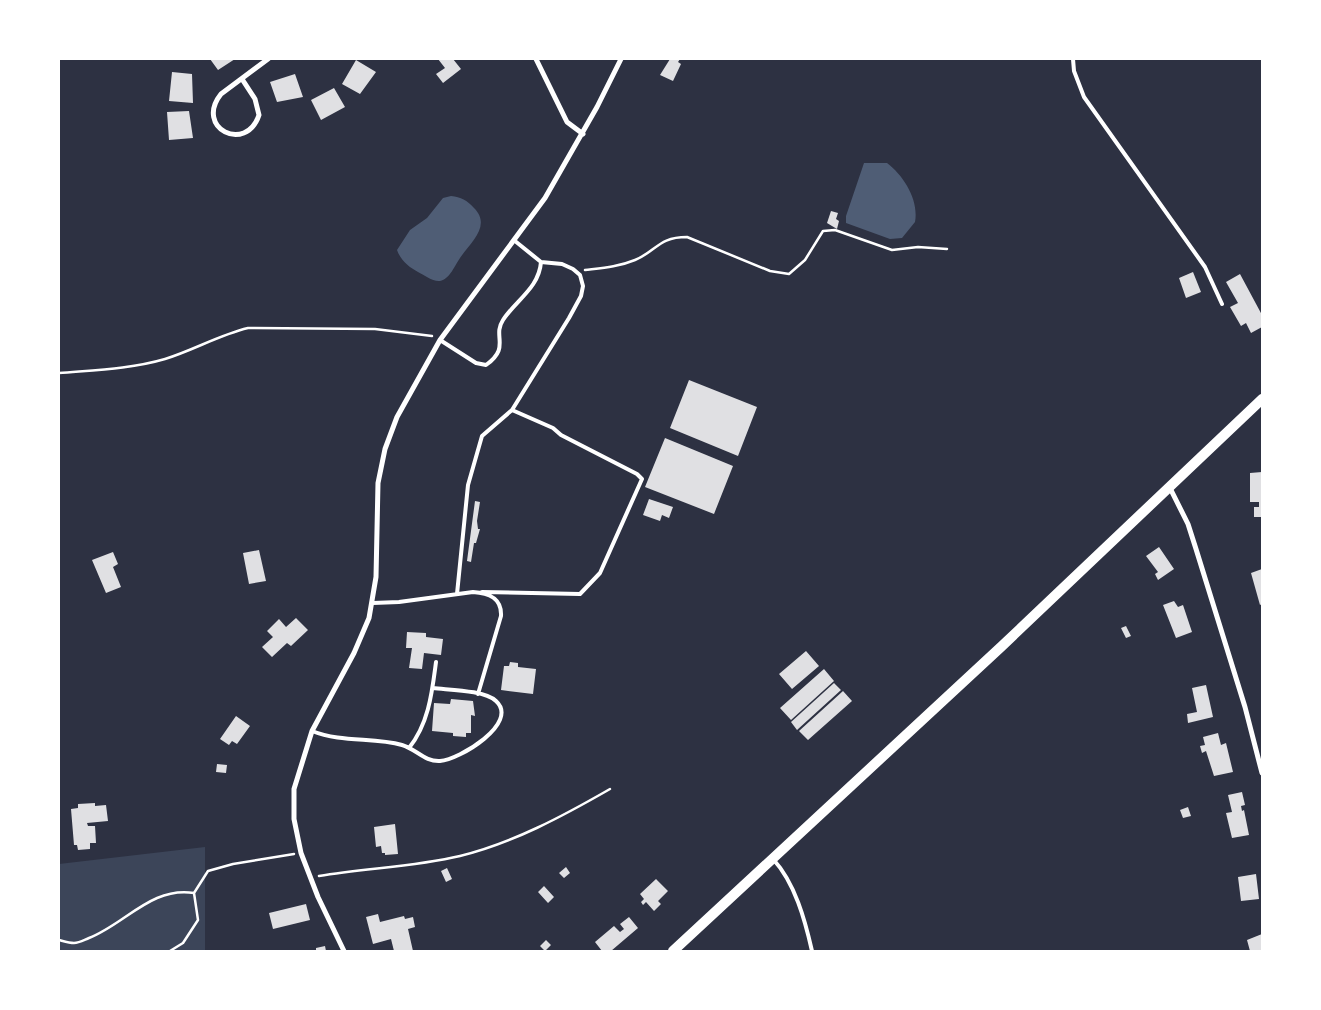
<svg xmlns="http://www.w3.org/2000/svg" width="1321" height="1010" font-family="'Golos Text',sans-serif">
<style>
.green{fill:#3c4559}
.water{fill:#4f5d75}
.building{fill:#e0e0e3}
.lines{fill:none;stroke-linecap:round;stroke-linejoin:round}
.path{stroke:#fff;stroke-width:2.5}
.service{stroke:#fff;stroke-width:4}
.minor{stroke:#fff;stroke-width:5}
.secondary{stroke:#fff;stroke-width:10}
</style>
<rect width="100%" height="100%" fill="#2d3142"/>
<path class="green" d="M 205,847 L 205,951 L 59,951 L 59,864 Z"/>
<path class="water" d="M 864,163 L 887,163 C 904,176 919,200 915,222 L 902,238 L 890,239 L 846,223 L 846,216 Z
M 451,196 C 461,197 467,200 474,208 C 492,226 470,243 460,258 C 455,265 450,279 440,281 C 433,282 424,275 418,272 C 409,267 401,261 397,250 L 410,230 L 427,218 L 443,198 Z"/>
<path class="building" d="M 210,59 L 235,59 L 218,70 Z
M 438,59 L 453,59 L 461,69 L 443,83 L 436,74 L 445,68 Z
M 670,59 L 680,59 L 678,62 L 681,64 L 673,81 L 660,75 Z
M 356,60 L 376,72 L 360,94 L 342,84 Z
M 172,72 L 192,74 L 193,103 L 169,101 Z
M 295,74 L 303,97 L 277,102 L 270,82 Z
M 334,88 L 345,107 L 321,120 L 311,100 Z
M 189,111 L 193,138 L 169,140 L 167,112 Z
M 831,211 L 838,213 L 836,219 L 839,221 L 837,229 L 827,223 Z
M 1193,272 L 1201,292 L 1186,298 L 1179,278 Z
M 1240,274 L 1262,315 L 1262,327 L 1251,333 L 1246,323 L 1241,326 L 1230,307 L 1238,303 L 1226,282 Z
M 689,380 L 757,407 L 738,456 L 670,428 Z
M 665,438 L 733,466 L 714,514 L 645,487 Z
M 1262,472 L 1262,517 L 1254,517 L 1254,507 L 1259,507 L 1259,502 L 1250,502 L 1250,473 Z
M 649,499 L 673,507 L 669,518 L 662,515 L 660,521 L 643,515 Z
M 475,501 L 480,502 L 477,521 L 478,529 L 480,529 L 476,543 L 474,543 L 471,562 L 467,561 Z
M 1159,547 L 1174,569 L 1158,580 L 1155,574 L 1158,572 L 1146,556 Z
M 259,550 L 266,581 L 249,584 L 243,553 Z
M 113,552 L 118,564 L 113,567 L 121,587 L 106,593 L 92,560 Z
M 1262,569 L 1262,604 L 1260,605 L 1251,573 Z
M 1174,601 L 1178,607 L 1183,605 L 1192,632 L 1176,638 L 1163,605 Z
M 296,618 L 308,630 L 291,646 L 287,643 L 272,657 L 262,647 L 273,637 L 267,631 L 279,619 L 286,627 Z
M 1126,626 L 1131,636 L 1126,638 L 1121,628 Z
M 407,632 L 426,633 L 426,637 L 443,639 L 441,655 L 424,653 L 422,669 L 409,668 L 412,648 L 406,648 Z
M 806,651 L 819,666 L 792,689 L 779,674 Z
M 510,662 L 518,663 L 518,667 L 536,669 L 533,694 L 501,690 L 504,666 L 509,666 Z
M 824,669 L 834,681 L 791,720 L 780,708 Z
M 834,683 L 841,690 L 797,730 L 791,722 Z
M 1206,685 L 1213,717 L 1188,723 L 1187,714 L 1197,712 L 1192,688 Z
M 843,691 L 852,701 L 808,740 L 799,731 Z
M 451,699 L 473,701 L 475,716 L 471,715 L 471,733 L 466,733 L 466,737 L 453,736 L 453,733 L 432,731 L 434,703 L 450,704 Z
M 236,716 L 250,726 L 237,744 L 232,741 L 229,745 L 220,739 Z
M 1218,733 L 1221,745 L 1226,743 L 1233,772 L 1214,776 L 1206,751 L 1202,753 L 1200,746 L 1205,745 L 1203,737 Z
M 217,764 L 227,765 L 226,773 L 216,772 Z
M 1242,792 L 1245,805 L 1241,806 L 1242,811 L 1244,810 L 1249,835 L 1232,838 L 1226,813 L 1232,812 L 1228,795 Z
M 95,803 L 95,806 L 106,805 L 108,821 L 87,823 L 88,826 L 95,826 L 96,843 L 90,843 L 90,849 L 78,850 L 77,845 L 74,845 L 71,809 L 78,808 L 78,804 Z
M 1188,807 L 1191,816 L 1183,818 L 1180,810 Z
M 395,824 L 398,854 L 385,855 L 385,853 L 382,853 L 381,846 L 376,847 L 374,827 Z
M 566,867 L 570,873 L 564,878 L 559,873 Z
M 447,868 L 452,879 L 446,882 L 441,871 Z
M 1256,874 L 1259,899 L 1241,901 L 1238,877 Z
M 656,879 L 668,891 L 658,901 L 661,904 L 654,911 L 646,902 L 643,905 L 641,902 L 644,899 L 640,894 Z
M 544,886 L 554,897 L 548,903 L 538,892 Z
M 306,904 L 310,920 L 273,929 L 269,913 Z
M 378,914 L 380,922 L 404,916 L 405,919 L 413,917 L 415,927 L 408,929 L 413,951 L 394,951 L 391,939 L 373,944 L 366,917 Z
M 629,917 L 638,928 L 611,951 L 602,951 L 595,942 L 614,926 L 620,932 L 624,929 L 620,924 Z
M 1262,934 L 1262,951 L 1250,951 L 1247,940 Z
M 546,940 L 551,945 L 545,951 L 540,946 Z
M 325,946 L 326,951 L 316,951 L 316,948 Z"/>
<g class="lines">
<path class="path" d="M 585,270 C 602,268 618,267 635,260 C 657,251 658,237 687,237 L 770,271 L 789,274 L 805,260 L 823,231 L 835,230 L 892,250 L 918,247 L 947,249
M 59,373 C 94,370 131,369 165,359 C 194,350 219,335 248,328 L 375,329 L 432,336
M 319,876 C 366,868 414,867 460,856 C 513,843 563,816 610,789
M 194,893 L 208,871 L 233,864 L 294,854
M 59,940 C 63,941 69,943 74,943 C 79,943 84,940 89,938 C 125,924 152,886 194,893 L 198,920 L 183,943 L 170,951"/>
<path class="service" d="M 1073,59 L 1074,71 L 1084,97 L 1205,267 L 1222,304
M 440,340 L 476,363 L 486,365 C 511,347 492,337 503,320 C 516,300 539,288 541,262
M 482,592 L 580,594 L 600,573 L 642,479 L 637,474 L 561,435 L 553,428 L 512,410
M 457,594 L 468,485 L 482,436 L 512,410 L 569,318 L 581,296 L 583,286 L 580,275 L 573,269 L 562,264 L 541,262 L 515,241
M 373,603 L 399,602 L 473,592 C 489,593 502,598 501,616 L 478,694
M 312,731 C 342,743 373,737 402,745 C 416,749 425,762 440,761 C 459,760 520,723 496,701 C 484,690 449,690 433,688
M 409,748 C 429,723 432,692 436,662
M 773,859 C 795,883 805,920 812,951"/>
<path class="minor" d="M 536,59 L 567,122 L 583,134
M 242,79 L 255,99 L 259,115 C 246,154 194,128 221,94 L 268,59
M 1170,488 L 1188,524 L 1196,549 L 1245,707 L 1262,773
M 344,951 L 318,897 L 301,853 L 294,819 L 294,789 L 312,731 L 354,653 L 369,618 L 376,577 L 378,483 L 385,449 L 397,417 L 440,340 L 545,198 L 597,107 L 621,59"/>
<path class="secondary" d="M 673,951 L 1002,646 L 1262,399"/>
</g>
<rect width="1321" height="1010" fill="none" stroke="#ffffff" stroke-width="120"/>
</svg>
